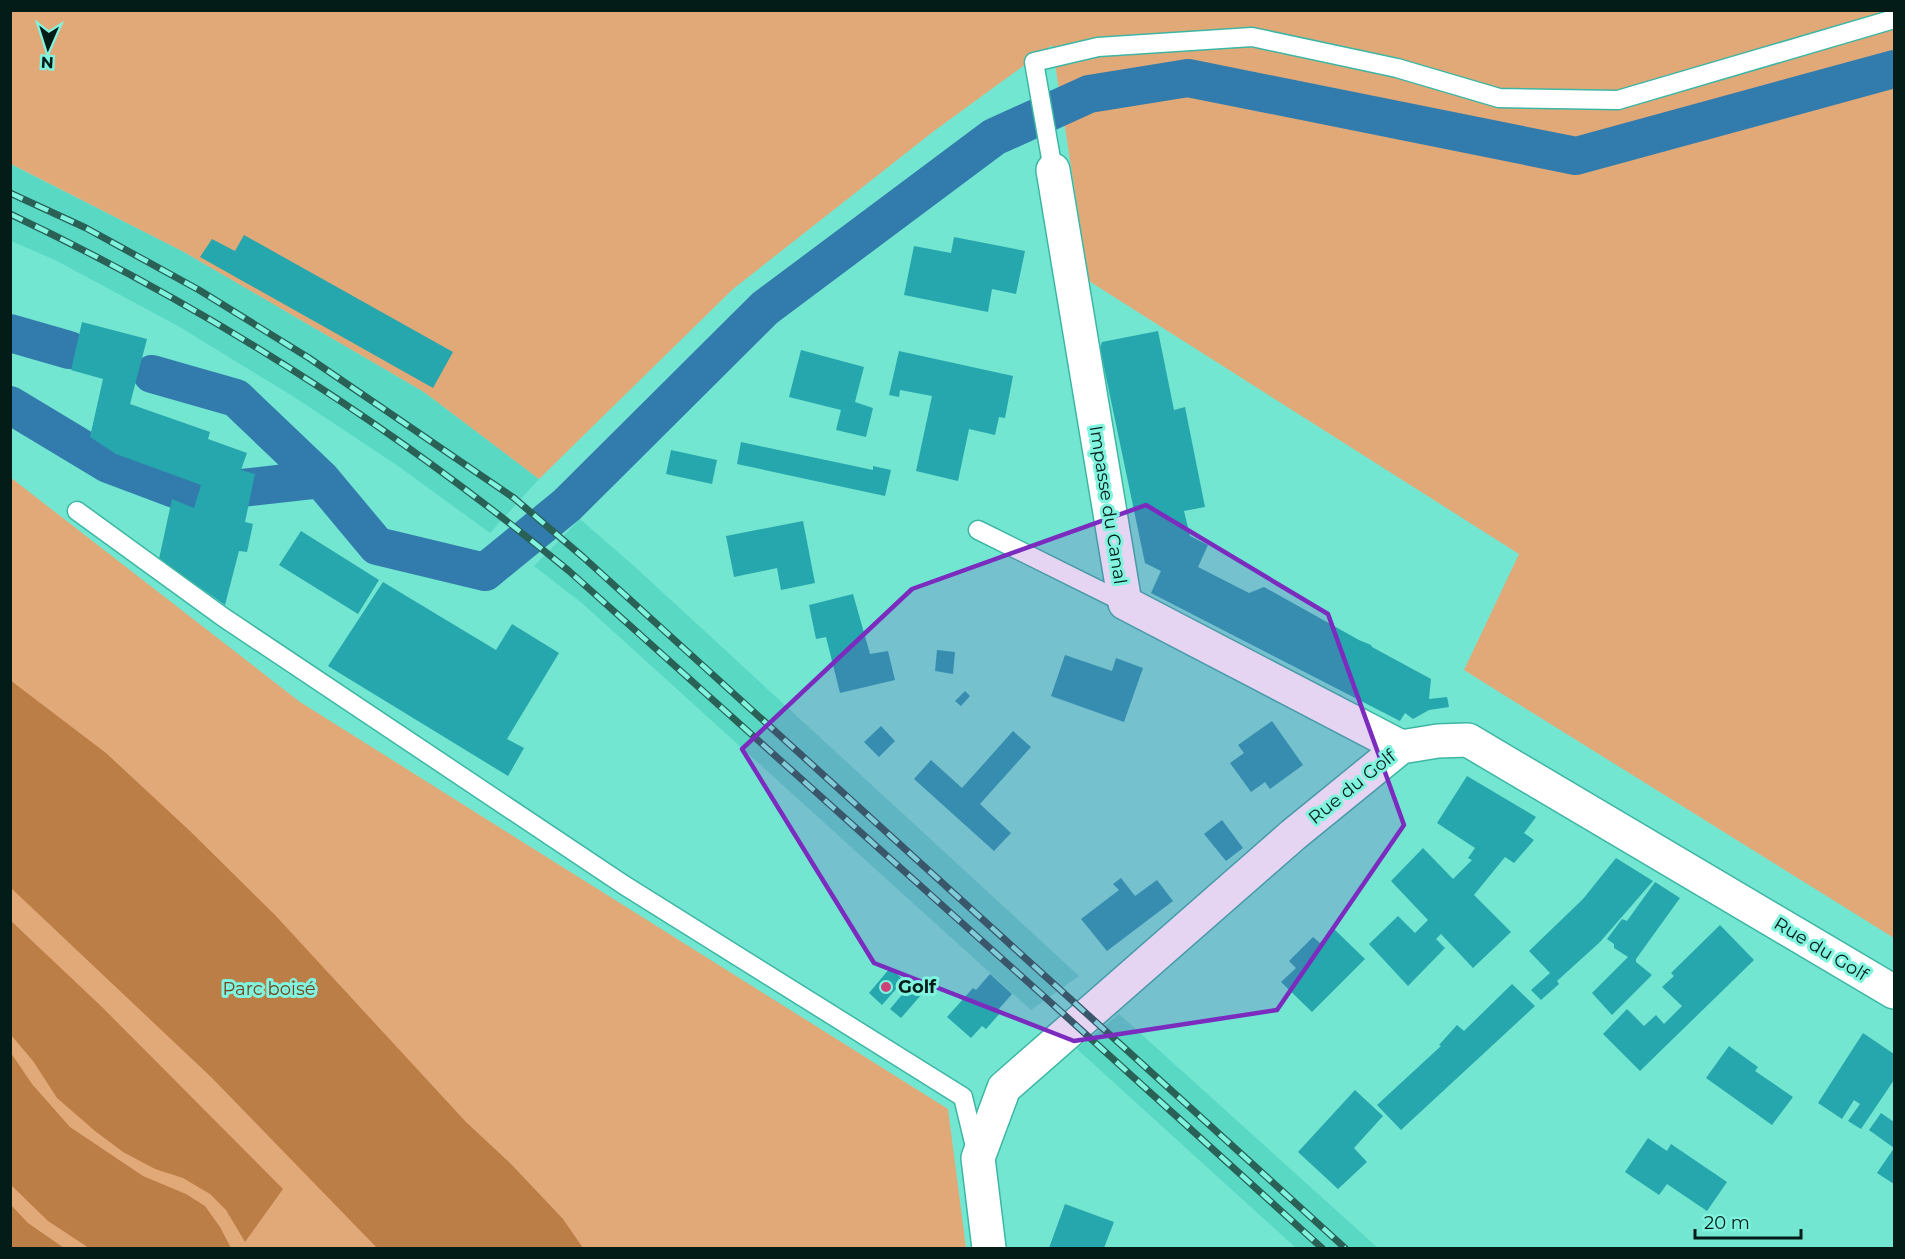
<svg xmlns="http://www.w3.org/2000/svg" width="1905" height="1259" font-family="Montserrat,sans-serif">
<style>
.built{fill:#59d8c4}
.green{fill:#e2a978}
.forest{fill:#bc7e47}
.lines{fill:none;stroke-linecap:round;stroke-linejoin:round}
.canal{stroke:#317cac;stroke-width:38}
.building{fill:#26a6ad}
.lane-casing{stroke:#3db6a4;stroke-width:21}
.street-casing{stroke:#3db6a4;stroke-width:36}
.lane{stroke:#fff;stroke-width:18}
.street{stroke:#fff;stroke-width:33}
.rail-casing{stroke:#296157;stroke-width:7}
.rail{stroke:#81f4df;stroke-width:4.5;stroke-dasharray:14;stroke-linecap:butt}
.marked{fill:#7b2cbf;fill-opacity:0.2;stroke:#7b2cbf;stroke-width:4.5;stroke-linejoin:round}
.poi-dot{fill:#cd4277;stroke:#81f4df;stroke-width:2}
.labels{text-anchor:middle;stroke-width:6;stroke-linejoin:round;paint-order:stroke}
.street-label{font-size:18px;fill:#031c18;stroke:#81f4df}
.poi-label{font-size:18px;font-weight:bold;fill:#031c18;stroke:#81f4df;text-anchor:start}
.park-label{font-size:18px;fill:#72461e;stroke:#81f4df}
</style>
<rect width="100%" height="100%" fill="#73e6d2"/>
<path class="built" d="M 10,164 L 184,252 L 424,392 L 539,479 L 490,533 L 398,466 L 291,395 L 178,326 L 55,260 L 11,241 Z
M 580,519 L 634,566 L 1079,976 L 1031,1010 L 583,604 L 534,566 Z
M 1119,1014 L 1378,1248 L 1296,1248 L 1077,1049 Z"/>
<path class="green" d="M 10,11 L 1894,11 L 1894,938 L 1464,670 L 1519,554 L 1089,281 L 1052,45 L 934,131 L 733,289 L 539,479 L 424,392 L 184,252 L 11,164 Z
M 10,477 L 300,702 L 948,1109 L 966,1248 L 11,1248 Z"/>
<path class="forest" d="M 10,680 L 106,753 L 190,831 L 275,915 L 466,1122 L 511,1164 L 563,1219 L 583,1248 L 377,1248 L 211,1077 L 11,888 Z
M 10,920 L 102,1007 L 283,1189 L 245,1242 L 226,1210 L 210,1194 L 183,1178 L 155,1169 L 123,1152 L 95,1131 L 57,1098 L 33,1061 L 11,1035 Z
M 11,1053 L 32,1084 L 70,1127 L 143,1176 L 186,1194 L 205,1206 L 220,1227 L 231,1248 L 89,1248 L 48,1221 L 11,1185 Z
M 10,1204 L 28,1223 L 64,1248 L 11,1248 Z"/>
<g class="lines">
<path class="canal" d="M 10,333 L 69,350
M 152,374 L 236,398 L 321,479 L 377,546 L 485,572 L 567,505 L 765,308 L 994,137 L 1089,94 L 1188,78 L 1576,156 L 1894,69
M 10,405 L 108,464 L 188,494 L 321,479"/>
</g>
<path class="building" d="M 244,235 L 453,352 L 433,388 L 200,257 L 212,239 L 235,251 Z
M 954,237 L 1025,251 L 1016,294 L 992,289 L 988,312 L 904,295 L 914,246 L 951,253 Z
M 82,322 L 147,339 L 130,404 L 210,432 L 208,439 L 247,453 L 241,470 L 255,474 L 245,522 L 253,524 L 247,552 L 239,551 L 225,605 L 159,559 L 172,499 L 194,508 L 201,485 L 116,454 L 90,437 L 103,379 L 71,370 Z
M 1158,331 L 1174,410 L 1185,407 L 1205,507 L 1184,511 L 1190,536 L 1208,545 L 1198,567 L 1249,593 L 1264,587 L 1359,640 L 1371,645 L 1372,647 L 1431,679 L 1429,699 L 1447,697 L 1449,707 L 1429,710 L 1413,719 L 1405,713 L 1400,721 L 1151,593 L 1161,571 L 1145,563 L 1100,348 L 1102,342 Z
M 801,350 L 864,367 L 855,402 L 873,408 L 866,437 L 836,430 L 841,410 L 789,397 Z
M 899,351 L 1013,376 L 1005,418 L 999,417 L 995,435 L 969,429 L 958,481 L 916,471 L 932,396 L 900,390 L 899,397 L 889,395 Z
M 741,442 L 873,470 L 873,466 L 891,470 L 885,496 L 737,464 Z
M 671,450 L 717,460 L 712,484 L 666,474 Z
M 803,521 L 815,583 L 781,590 L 777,568 L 734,577 L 726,536 Z
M 301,531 L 379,580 L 358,614 L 279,565 Z
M 383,582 L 496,650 L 512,624 L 559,653 L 507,739 L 524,748 L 508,776 L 328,666 Z
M 853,594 L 870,654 L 888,651 L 895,680 L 840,693 L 826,637 L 816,639 L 809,605 Z
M 937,650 L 955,652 L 953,674 L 935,671 Z
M 1065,655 L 1112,671 L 1116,658 L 1143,668 L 1124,722 L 1051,696 Z
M 965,691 L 970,696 L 961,706 L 955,701 Z
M 1272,721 L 1303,765 L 1270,789 L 1265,782 L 1251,792 L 1230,763 L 1244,753 L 1238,745 Z
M 881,726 L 895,741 L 879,757 L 864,742 Z
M 1013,731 L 1031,747 L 980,804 L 1011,833 L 994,851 L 914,779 L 931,760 L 962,788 Z
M 1467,776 L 1536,817 L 1524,833 L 1534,840 L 1514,863 L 1505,857 L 1474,895 L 1511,932 L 1473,968 L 1441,934 L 1436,939 L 1445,948 L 1408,986 L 1369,944 L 1398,916 L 1415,933 L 1428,920 L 1391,881 L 1423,848 L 1453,879 L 1472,860 L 1468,858 L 1475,848 L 1437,823 Z
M 1222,820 L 1243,848 L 1226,861 L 1204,834 Z
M 1616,858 L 1653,881 L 1600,942 L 1557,981 L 1559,984 L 1541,1000 L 1531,990 L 1550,973 L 1529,951 L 1583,899 Z
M 1121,878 L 1135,896 L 1157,880 L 1173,901 L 1107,951 L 1081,919 L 1119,890 L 1113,884 Z
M 1655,882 L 1680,898 L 1636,959 L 1636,962 L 1652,975 L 1612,1015 L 1592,993 L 1628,957 L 1614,948 L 1614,944 L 1607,939 L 1622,919 L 1627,921 Z
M 1720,925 L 1754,960 L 1640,1071 L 1603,1034 L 1627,1009 L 1644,1026 L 1656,1015 L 1664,1024 L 1682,1006 L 1662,987 L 1674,976 L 1671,973 Z
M 1334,929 L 1365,959 L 1312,1012 L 1281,982 L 1296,968 L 1289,961 L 1313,937 L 1320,943 Z
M 890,968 L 904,980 L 882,1005 L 869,993 Z
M 990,974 L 1012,994 L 998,1010 L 1001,1012 L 986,1029 L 982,1026 L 971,1038 L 947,1017 L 973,988 L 976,990 Z
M 911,984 L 922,994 L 901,1018 L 890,1009 Z
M 1512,984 L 1535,1006 L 1401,1130 L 1377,1105 L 1441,1046 L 1439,1045 L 1457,1025 L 1464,1031 Z
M 1863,1033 L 1894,1054 L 1894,1080 L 1861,1129 L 1848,1121 L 1860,1104 L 1854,1100 L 1842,1119 L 1818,1103 Z
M 1729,1046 L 1758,1067 L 1755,1071 L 1793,1097 L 1772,1125 L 1706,1078 Z
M 1355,1090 L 1383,1116 L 1354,1148 L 1367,1162 L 1338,1189 L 1298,1152 Z
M 1881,1113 L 1894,1122 L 1894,1184 L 1877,1173 L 1894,1148 L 1869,1130 Z
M 1648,1138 L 1667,1151 L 1671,1144 L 1727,1182 L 1707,1211 L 1667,1184 L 1659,1195 L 1625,1172 Z
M 1065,1204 L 1114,1222 L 1104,1248 L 1049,1248 Z"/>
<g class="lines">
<defs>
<path id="lane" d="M 1053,170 L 1034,62 L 1098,47 L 1252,37 L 1397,68 L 1499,98 L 1618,100 L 1894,19
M 77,511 L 223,617 L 624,885 L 963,1097 L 976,1151
M 978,530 L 1125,603"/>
<path id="street" d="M 1053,170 L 1125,603 L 1401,747
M 989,1248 L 978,1158 L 1004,1088 L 1293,835 L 1401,747 L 1438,741 L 1468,740 L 1894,992"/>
</defs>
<use href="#lane" class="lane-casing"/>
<use href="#street" class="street-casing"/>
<use href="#lane" class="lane"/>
<use href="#street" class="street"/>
<defs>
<path id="rail" d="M 10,193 L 86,228 L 199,290 L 309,358 L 514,498 L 583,557 L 1345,1248
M 10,214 C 211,309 398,430 569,571 L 1048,1000 L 1322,1248"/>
</defs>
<use href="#rail" class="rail-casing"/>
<use href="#rail" class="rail"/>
</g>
<path class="marked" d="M 1146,505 L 1328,614 L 1404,825 L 1277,1010 L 1074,1041 L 874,963 L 742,749 L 912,589 Z"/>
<circle class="poi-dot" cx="886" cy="987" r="6"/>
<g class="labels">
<g class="street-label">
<text transform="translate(1108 505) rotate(81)" y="6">Impasse du Canal</text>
<text transform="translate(1352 787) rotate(-39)" y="6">Rue du Golf</text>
<text transform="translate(1821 949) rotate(31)" y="6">Rue du Golf</text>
</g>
<g class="poi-label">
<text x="898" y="993">Golf</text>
</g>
<g class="park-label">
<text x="269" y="995">Parc boisé</text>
</g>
</g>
<rect width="1905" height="1259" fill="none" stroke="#031c18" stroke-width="24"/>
<g transform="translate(48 48) rotate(183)" stroke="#81f4df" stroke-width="4.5" paint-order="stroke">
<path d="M0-4.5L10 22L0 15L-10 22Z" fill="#031c18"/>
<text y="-9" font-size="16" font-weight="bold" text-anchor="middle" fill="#031c18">N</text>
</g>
<path d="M1695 1229v9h106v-9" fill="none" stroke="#031c18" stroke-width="3"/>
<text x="1704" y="1229" font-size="18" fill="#031c18" stroke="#81f4df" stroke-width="4.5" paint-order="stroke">20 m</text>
</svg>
